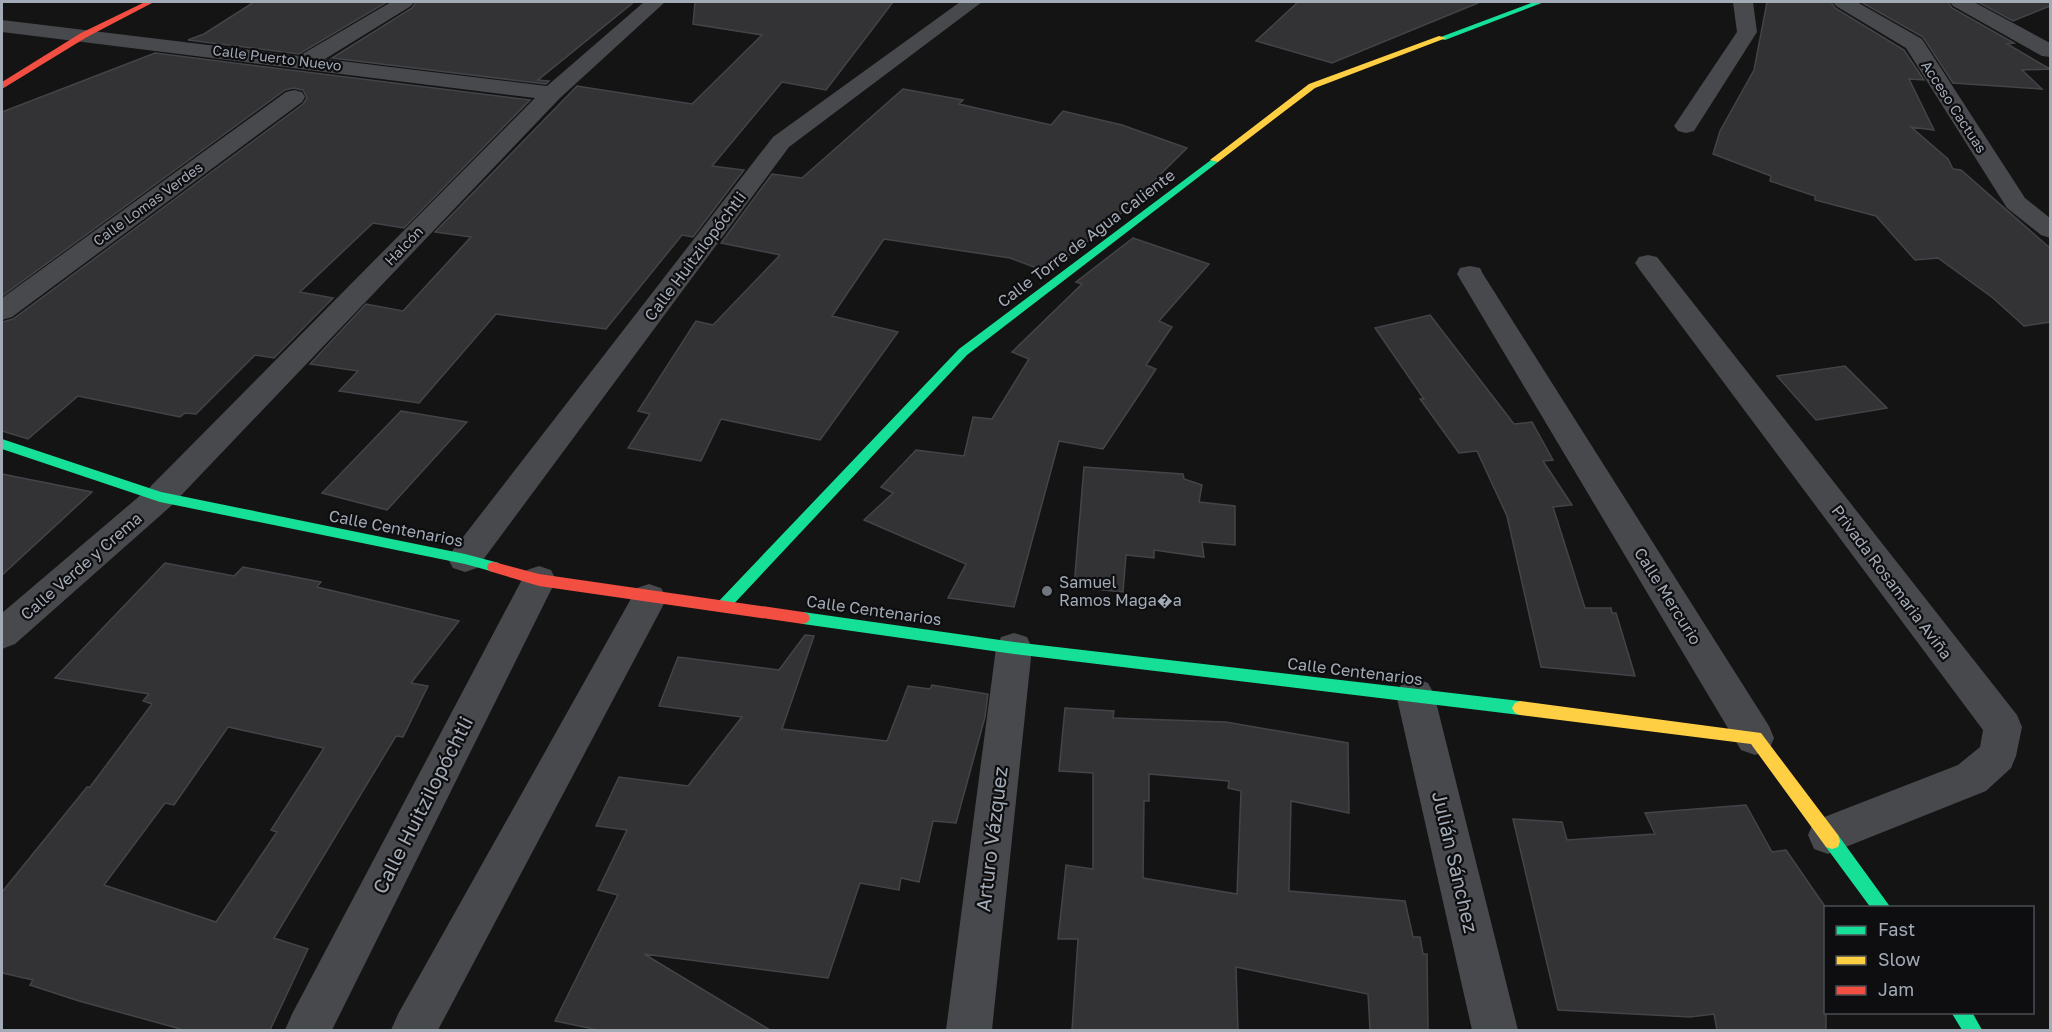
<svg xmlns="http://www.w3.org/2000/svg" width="2052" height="1032" font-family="'Golos Text',sans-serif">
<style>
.building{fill:#333335;stroke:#424448;stroke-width:1.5;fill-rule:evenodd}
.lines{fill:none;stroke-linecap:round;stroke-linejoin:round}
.street{fill:#48494d;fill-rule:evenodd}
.fast{fill:#16e098;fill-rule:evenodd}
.slow{fill:#ffcf43;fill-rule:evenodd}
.jam{fill:#f24e42;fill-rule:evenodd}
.poi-dot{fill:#71767e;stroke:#0e0e10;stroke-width:2}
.labels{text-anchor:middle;stroke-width:4.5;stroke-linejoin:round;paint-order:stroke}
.far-street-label{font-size:14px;fill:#a3abb7;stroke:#0e0e10}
.street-label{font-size:16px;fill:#a3abb7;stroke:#0e0e10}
.poi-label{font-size:16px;fill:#a3abb7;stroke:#0e0e10;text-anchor:start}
.near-street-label{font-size:20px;fill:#a3abb7;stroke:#0e0e10}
</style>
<rect width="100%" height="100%" fill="#141414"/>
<path class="building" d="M 254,2 L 387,2 L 299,54 L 188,40 L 204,34 Z
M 416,2 L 634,2 L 538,80 L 549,81 L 546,84 L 332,58 L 412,8 Z
M 695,2 L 893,2 L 826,90 L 782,82 L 712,166 L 744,170 L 693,237 L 682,235 L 606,329 L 496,314 L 419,403 L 339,391 L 358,371 L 310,364 L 366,304 L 403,311 L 471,237 L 435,232 L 577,86 L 692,104 L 762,35 L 693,24 Z
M 1298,2 L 1478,2 L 1478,3 L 1332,63 L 1256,41 Z
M 1767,2 L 1831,2 L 1835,8 L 1904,50 L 1924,80 L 1909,79 L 1934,130 L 1911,127 L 1948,159 L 1953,169 L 1961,170 L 2050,248 L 2050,322 L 2024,326 L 1993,298 L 1938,258 L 1915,260 L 1876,216 L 1815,200 L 1815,196 L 1770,181 L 1771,176 L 1713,154 L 1720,131 L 1754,70 Z
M 1861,2 L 1948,2 L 1952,8 L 2014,43 L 2007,44 L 2050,69 L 2022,70 L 2042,89 L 1953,83 L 1923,37 Z
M 1978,2 L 2050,2 L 2050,6 L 2013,21 Z
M 155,53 L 530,100 L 404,228 L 373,223 L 300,292 L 333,298 L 274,358 L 255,355 L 196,414 L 185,413 L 180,417 L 78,396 L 28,439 L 2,431 L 2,322 L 13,319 L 303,104 L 307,98 L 303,90 L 293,88 L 285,90 L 2,296 L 2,112 Z
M 903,89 L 963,100 L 959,104 L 1051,125 L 1063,111 L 1122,125 L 1187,148 L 1108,226 L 1047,272 L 1010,258 L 884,239 L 832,316 L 898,332 L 820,440 L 721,419 L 701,461 L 628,448 L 650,414 L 638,411 L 696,321 L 713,325 L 780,255 L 721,243 L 772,174 L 802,178 Z
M 1133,238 L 1209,264 L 1159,321 L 1172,327 L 1146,365 L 1156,369 L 1103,449 L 1059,441 L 1014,607 L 948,598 L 966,564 L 864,520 L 893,493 L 881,487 L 916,450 L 964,456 L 973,417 L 992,419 L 1029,359 L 1012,352 L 1082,284 L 1076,282 Z
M 1430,315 L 1514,424 L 1532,422 L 1553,460 L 1543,461 L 1572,505 L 1553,507 L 1585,608 L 1611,608 L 1612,613 L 1616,613 L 1635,676 L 1541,667 L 1507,516 L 1477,451 L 1459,453 L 1420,399 L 1424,399 L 1375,328 Z
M 1845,366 L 1887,408 L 1816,420 L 1777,376 Z
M 401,411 L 467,422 L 387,510 L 322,493 Z
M 1084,467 L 1183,474 L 1184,479 L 1202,485 L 1199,502 L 1235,506 L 1235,545 L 1202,542 L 1204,557 L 1154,550 L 1154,558 L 1126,555 L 1123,592 L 1074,587 Z
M 2,474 L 92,492 L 2,575 Z
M 165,563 L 234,576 L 243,567 L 321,582 L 317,587 L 459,621 L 411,683 L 428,686 L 403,737 L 396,736 L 274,938 L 308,949 L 270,1030 L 184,1030 L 79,1001 L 30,985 L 33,980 L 2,973 L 2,892 L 87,787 L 90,787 L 152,704 L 143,701 L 149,694 L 55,678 ZM 228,727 L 324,748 L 271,830 L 277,832 L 216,922 L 104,885 L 165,803 L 174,805 Z
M 805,635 L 814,636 L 782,729 L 887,741 L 908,686 L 930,689 L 932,685 L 988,694 L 985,717 L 956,823 L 933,821 L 919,882 L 901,878 L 899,890 L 860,883 L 828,978 L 644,954 L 770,1030 L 598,1030 L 555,1021 L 618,895 L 598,890 L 627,830 L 596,826 L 619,777 L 688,786 L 742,717 L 659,706 L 678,657 L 779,670 Z
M 1065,708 L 1114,711 L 1113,718 L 1226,722 L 1348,743 L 1349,813 L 1291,801 L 1289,891 L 1405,901 L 1413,937 L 1420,937 L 1423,954 L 1427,954 L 1428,1030 L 1370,1030 L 1368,994 L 1236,967 L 1238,1030 L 1072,1030 L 1078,939 L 1058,939 L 1066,865 L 1093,869 L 1093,773 L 1059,771 ZM 1149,774 L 1229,781 L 1228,788 L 1241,791 L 1237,894 L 1143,878 L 1144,801 L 1149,801 Z
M 1746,805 L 1772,852 L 1786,850 L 1826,908 L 1826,1030 L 1717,1030 L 1714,1014 L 1690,1017 L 1558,1010 L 1513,819 L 1562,822 L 1567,840 L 1655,834 L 1645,813 Z"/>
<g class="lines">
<path class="street" d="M 391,2 L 414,2 L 411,6 L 325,59 L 547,86 L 644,2 L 665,2 L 560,98 L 171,506 L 15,644 L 2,649 L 2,613 L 149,488 L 535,98 L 2,32 L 2,20 L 299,56 Z
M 960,2 L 982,2 L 789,147 L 477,568 L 465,572 L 453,568 L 448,559 L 453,550 L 773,137 Z
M 1733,2 L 1753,2 L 1757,32 L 1694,131 L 1686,133 L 1678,131 L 1674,126 L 1737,32 Z
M 1833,2 L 1857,2 L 1922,39 L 2025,198 L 2050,218 L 2050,238 L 2041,235 L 2007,208 L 1906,48 L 1836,6 Z
M 1950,2 L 1974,2 L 2050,43 L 2050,57 L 2042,56 L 1953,6 Z
M 294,90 L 302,92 L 305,97 L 302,102 L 12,317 L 2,320 L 2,298 L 286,92 Z
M 1648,255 L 1657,257 L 2017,715 L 2022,727 L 2016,756 L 2011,768 L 1986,791 L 1828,854 L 1814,849 L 1808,835 L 1814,821 L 1958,765 L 1980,747 L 1983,730 L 1639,269 L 1635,263 L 1639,257 Z
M 1470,266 L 1480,268 L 1483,274 L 1769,726 L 1774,738 L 1769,750 L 1755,755 L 1741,750 L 1457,274 L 1460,268 Z
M 539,566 L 551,570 L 556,580 L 332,1030 L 285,1030 L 292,1014 L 527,570 Z
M 649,584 L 661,588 L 667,598 L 438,1030 L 391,1030 L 398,1014 L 637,588 Z
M 1014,633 L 1027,637 L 1032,648 L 992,1030 L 946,1030 L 996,648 L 1001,637 Z
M 1415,678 L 1428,683 L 1434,694 L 1518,1030 L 1472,1030 L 1396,694 L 1402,683 Z"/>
<path class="fast" d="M 1534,2 L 1544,2 L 1445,40 L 1438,38 Z
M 1215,157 L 1218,158 L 1218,162 L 967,355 L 729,609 L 724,611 L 719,609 L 717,605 L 719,601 L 959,349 Z
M 2,439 L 161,492 L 465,554 L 499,563 L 501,567 L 499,571 L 494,572 L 465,564 L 160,502 L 2,449 Z
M 803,612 L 1014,642 L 1520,701 L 1525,703 L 1528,708 L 1525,713 L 1520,715 L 1014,654 L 803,624 L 798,622 L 796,618 L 798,614 Z
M 1832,833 L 1838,835 L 1891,908 L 1871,908 L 1826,847 L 1824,841 L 1826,835 Z
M 1951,1012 L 1972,1012 L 1982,1030 L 1962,1030 Z"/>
<path class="slow" d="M 1439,36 L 1446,38 L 1315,88 L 1218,162 L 1210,160 L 1309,84 Z
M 1520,701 L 1761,733 L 1838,835 L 1840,841 L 1838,847 L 1832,849 L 1826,847 L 1751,744 L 1520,715 L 1515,713 L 1512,708 L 1515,703 Z"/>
<path class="jam" d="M 145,2 L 154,2 L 87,37 L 2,89 L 2,82 L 81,33 Z
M 494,562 L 539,574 L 803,612 L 808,614 L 810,618 L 808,622 L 803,624 L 539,586 L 489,571 L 487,567 L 489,563 Z"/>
</g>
<circle class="poi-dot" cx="1047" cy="591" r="6"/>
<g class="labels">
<g class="far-street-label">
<text transform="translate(277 58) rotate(7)" y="5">Calle Puerto Nuevo</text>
<text transform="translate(1954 107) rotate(57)" y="5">Acceso Cactuas</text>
<text transform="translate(148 204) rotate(-36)" y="5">Calle Lomas Verdes</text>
<text transform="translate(404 246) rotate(-46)" y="5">Halcón</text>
</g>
<g class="street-label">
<text transform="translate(1086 238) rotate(-37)" y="6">Calle Torre de Agua Caliente</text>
<text transform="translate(695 256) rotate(-53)" y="6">Calle Huitzilopóchtli</text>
<text transform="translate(396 528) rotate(11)" y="6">Calle Centenarios</text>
<text transform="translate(81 566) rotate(-41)" y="6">Calle Verde y Crema</text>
<text transform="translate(1892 582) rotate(53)" y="6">Privada Rosamaria Aviña</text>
<text transform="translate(1668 596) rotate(58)" y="6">Calle Mercurio</text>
<text transform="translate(874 610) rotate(8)" y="6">Calle Centenarios</text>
<text transform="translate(1355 671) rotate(7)" y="6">Calle Centenarios</text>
</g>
<g class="poi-label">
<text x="1059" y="588">Samuel<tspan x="1059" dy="18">Ramos Maga�a</tspan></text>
</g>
<g class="near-street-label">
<text transform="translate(423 805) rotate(-63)" y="7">Calle Huitzilopóchtli</text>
<text transform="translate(992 839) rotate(-83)" y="7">Arturo Vázquez</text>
<text transform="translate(1455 862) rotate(77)" y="7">Julián Sánchez</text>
</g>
</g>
<rect width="2052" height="1032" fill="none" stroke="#a3abb7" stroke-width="6"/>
<rect x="1824" y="906" width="210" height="108" fill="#0e0e10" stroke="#4a4d53" stroke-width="1.5"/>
<rect x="1836" y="926" width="30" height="9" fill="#16e098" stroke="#4a4d53" stroke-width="1.5"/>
<text x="1878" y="936" font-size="18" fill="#a3abb7">Fast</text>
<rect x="1836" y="956" width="30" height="9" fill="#ffcf43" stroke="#4a4d53" stroke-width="1.5"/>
<text x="1878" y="966" font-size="18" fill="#a3abb7">Slow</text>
<rect x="1836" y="986" width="30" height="9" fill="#f24e42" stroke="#4a4d53" stroke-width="1.5"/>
<text x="1878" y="996" font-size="18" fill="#a3abb7">Jam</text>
</svg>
